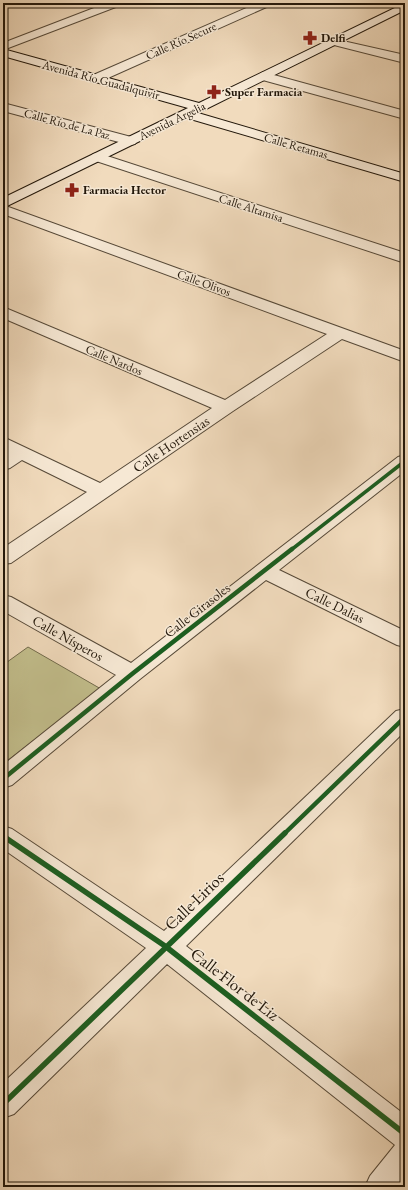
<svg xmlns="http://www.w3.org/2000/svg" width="408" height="1190" font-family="'EB Garamond',serif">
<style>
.green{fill:#c2be8c;stroke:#726b4c}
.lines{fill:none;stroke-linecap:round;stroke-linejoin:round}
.street-casing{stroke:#564938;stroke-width:2}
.secondary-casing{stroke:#23180b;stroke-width:2}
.street{fill:#f6e8d4;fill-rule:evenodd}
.secondary{fill:#f6e8d4;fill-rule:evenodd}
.cycleway-far2-casing{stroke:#f6e8d4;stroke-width:5.5}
.cycleway-far1-casing{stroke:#f6e8d4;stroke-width:7}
.cycleway-casing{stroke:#f6e8d4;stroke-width:8}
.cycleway-far2{stroke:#1b5e20;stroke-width:3.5}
.cycleway-far1{stroke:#1b5e20;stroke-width:4.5}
.cycleway{stroke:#1b5e20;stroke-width:5.5}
.labels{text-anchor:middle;stroke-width:3;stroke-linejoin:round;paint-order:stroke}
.far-poi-label{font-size:12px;font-weight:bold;fill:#23180b;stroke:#f6e8d4;text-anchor:start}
.far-street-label{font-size:12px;fill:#23180b;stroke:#f6e8d4}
.street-label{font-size:14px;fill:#23180b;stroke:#f6e8d4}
.near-street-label{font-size:17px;fill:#23180b;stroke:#f6e8d4}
</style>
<rect width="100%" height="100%" fill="#f1dbbd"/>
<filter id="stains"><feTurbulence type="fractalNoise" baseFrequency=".005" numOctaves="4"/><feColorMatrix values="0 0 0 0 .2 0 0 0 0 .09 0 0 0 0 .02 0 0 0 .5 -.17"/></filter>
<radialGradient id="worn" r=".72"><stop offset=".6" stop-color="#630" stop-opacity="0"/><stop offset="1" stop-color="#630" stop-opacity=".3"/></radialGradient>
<path class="green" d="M 28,647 L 101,689 L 3,764 L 3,665 Z"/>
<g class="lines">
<defs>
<path id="street" d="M 107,3 L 122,3 L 121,5 L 3,50 L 3,43 Z
M 258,3 L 272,3 L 271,5 L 99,82 L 91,82 L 89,79 L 91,76 Z
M 385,3 L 405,3 L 405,9 L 386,5 Z
M 334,39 L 405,55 L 405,63 L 330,44 L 328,42 Z
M 263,72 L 405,111 L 405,119 L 259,79 L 257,76 Z
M 3,103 L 135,138 L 137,141 L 135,144 L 130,145 L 3,111 Z
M 98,153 L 405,253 L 405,263 L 93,160 L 91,157 L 93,154 Z
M 3,205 L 405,351 L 405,362 L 342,339 L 233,411 L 11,563 L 3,564 L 3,548 L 87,492 L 22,460 L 10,468 L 3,470 L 3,455 L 7,452 L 3,450 L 3,437 L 100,483 L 212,408 L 3,318 L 3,307 L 225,400 L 327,334 L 3,214 Z
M 405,455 L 405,471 L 279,570 L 405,631 L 405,647 L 397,645 L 266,580 L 140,679 L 12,785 L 3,788 L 3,765 L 116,675 L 3,611 L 3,595 L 11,597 L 131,663 L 398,457 Z
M 405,709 L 405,731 L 186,946 L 405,1115 L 405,1182 L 402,1187 L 365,1187 L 370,1176 L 395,1145 L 167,964 L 14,1114 L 3,1118 L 3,1083 L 146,948 L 3,849 L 3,826 L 12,829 L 164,931 L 396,711 Z"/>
<path id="secondary" d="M 405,3 L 405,10 L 198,113 L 405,174 L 405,182 L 187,118 L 3,208 L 3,198 L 188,108 L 3,56 L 3,49 L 199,103 Z"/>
</defs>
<use href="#street" class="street-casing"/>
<use href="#secondary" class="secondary-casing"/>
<use href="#street" class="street"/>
<use href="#secondary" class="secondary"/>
<defs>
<path id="cycleway-far2" d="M 291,550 L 405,461"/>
<path id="cycleway-far1" d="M 3,779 L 132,674 L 292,549
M 284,834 L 405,717"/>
<path id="cycleway" d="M 3,836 L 165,946 L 405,1134
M 3,1104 L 285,833"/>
</defs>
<use href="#cycleway-far2" class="cycleway-far2-casing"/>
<use href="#cycleway-far1" class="cycleway-far1-casing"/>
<use href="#cycleway" class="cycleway-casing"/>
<use href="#cycleway-far2" class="cycleway-far2"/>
<use href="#cycleway-far1" class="cycleway-far1"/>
<use href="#cycleway" class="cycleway"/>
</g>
<defs>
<symbol id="pharmacy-bare" viewBox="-9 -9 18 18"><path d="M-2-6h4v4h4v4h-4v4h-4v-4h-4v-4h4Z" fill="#8f2418" stroke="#f6e8d4" stroke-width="2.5" paint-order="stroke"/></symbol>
</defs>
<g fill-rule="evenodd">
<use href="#pharmacy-bare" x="300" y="28" width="20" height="20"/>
<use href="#pharmacy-bare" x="204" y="82" width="20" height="20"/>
<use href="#pharmacy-bare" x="62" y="180" width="20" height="20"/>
</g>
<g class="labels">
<g class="far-poi-label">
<text x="321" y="42">Delfi</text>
<text x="225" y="96">Super Farmacia</text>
<text x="83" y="194">Farmacia Hector</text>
</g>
<g class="far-street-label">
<text transform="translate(181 41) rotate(-24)" y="4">Calle Río Secure</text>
<text transform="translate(101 80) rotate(15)" y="4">Avenida Río Guadalquivir</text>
<text transform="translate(172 121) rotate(-26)" y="4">Avenida Argelia</text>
<text transform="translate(67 124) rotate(15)" y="4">Calle Río de La Paz</text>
<text transform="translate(296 146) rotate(16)" y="4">Calle Retamas</text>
<text transform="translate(251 208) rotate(18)" y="4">Calle Altamisa</text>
<text transform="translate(204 283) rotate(20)" y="4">Calle Olivos</text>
<text transform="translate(114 360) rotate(23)" y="4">Calle Nardos</text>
</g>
<g class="street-label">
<text transform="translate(171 444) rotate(-34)" y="5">Calle Hortensias</text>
<text transform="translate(335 605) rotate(26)" y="5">Calle Dalias</text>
<text transform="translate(197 610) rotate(-38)" y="5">Calle Girasoles</text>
<text transform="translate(68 638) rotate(29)" y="5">Calle Nísperos</text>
</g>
<g class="near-street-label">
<text transform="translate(194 901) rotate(-44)" y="6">Calle Lirios</text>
<text transform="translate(235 984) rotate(38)" y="6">Calle Flor de Liz</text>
</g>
</g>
<rect width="408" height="1190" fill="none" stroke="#f1dbbd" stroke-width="16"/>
<rect x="4" y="4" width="400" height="1182" fill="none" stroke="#23180b" stroke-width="2"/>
<rect x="8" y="8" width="392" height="1174" fill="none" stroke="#23180b"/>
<rect width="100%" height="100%" filter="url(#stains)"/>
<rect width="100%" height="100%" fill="url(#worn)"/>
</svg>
